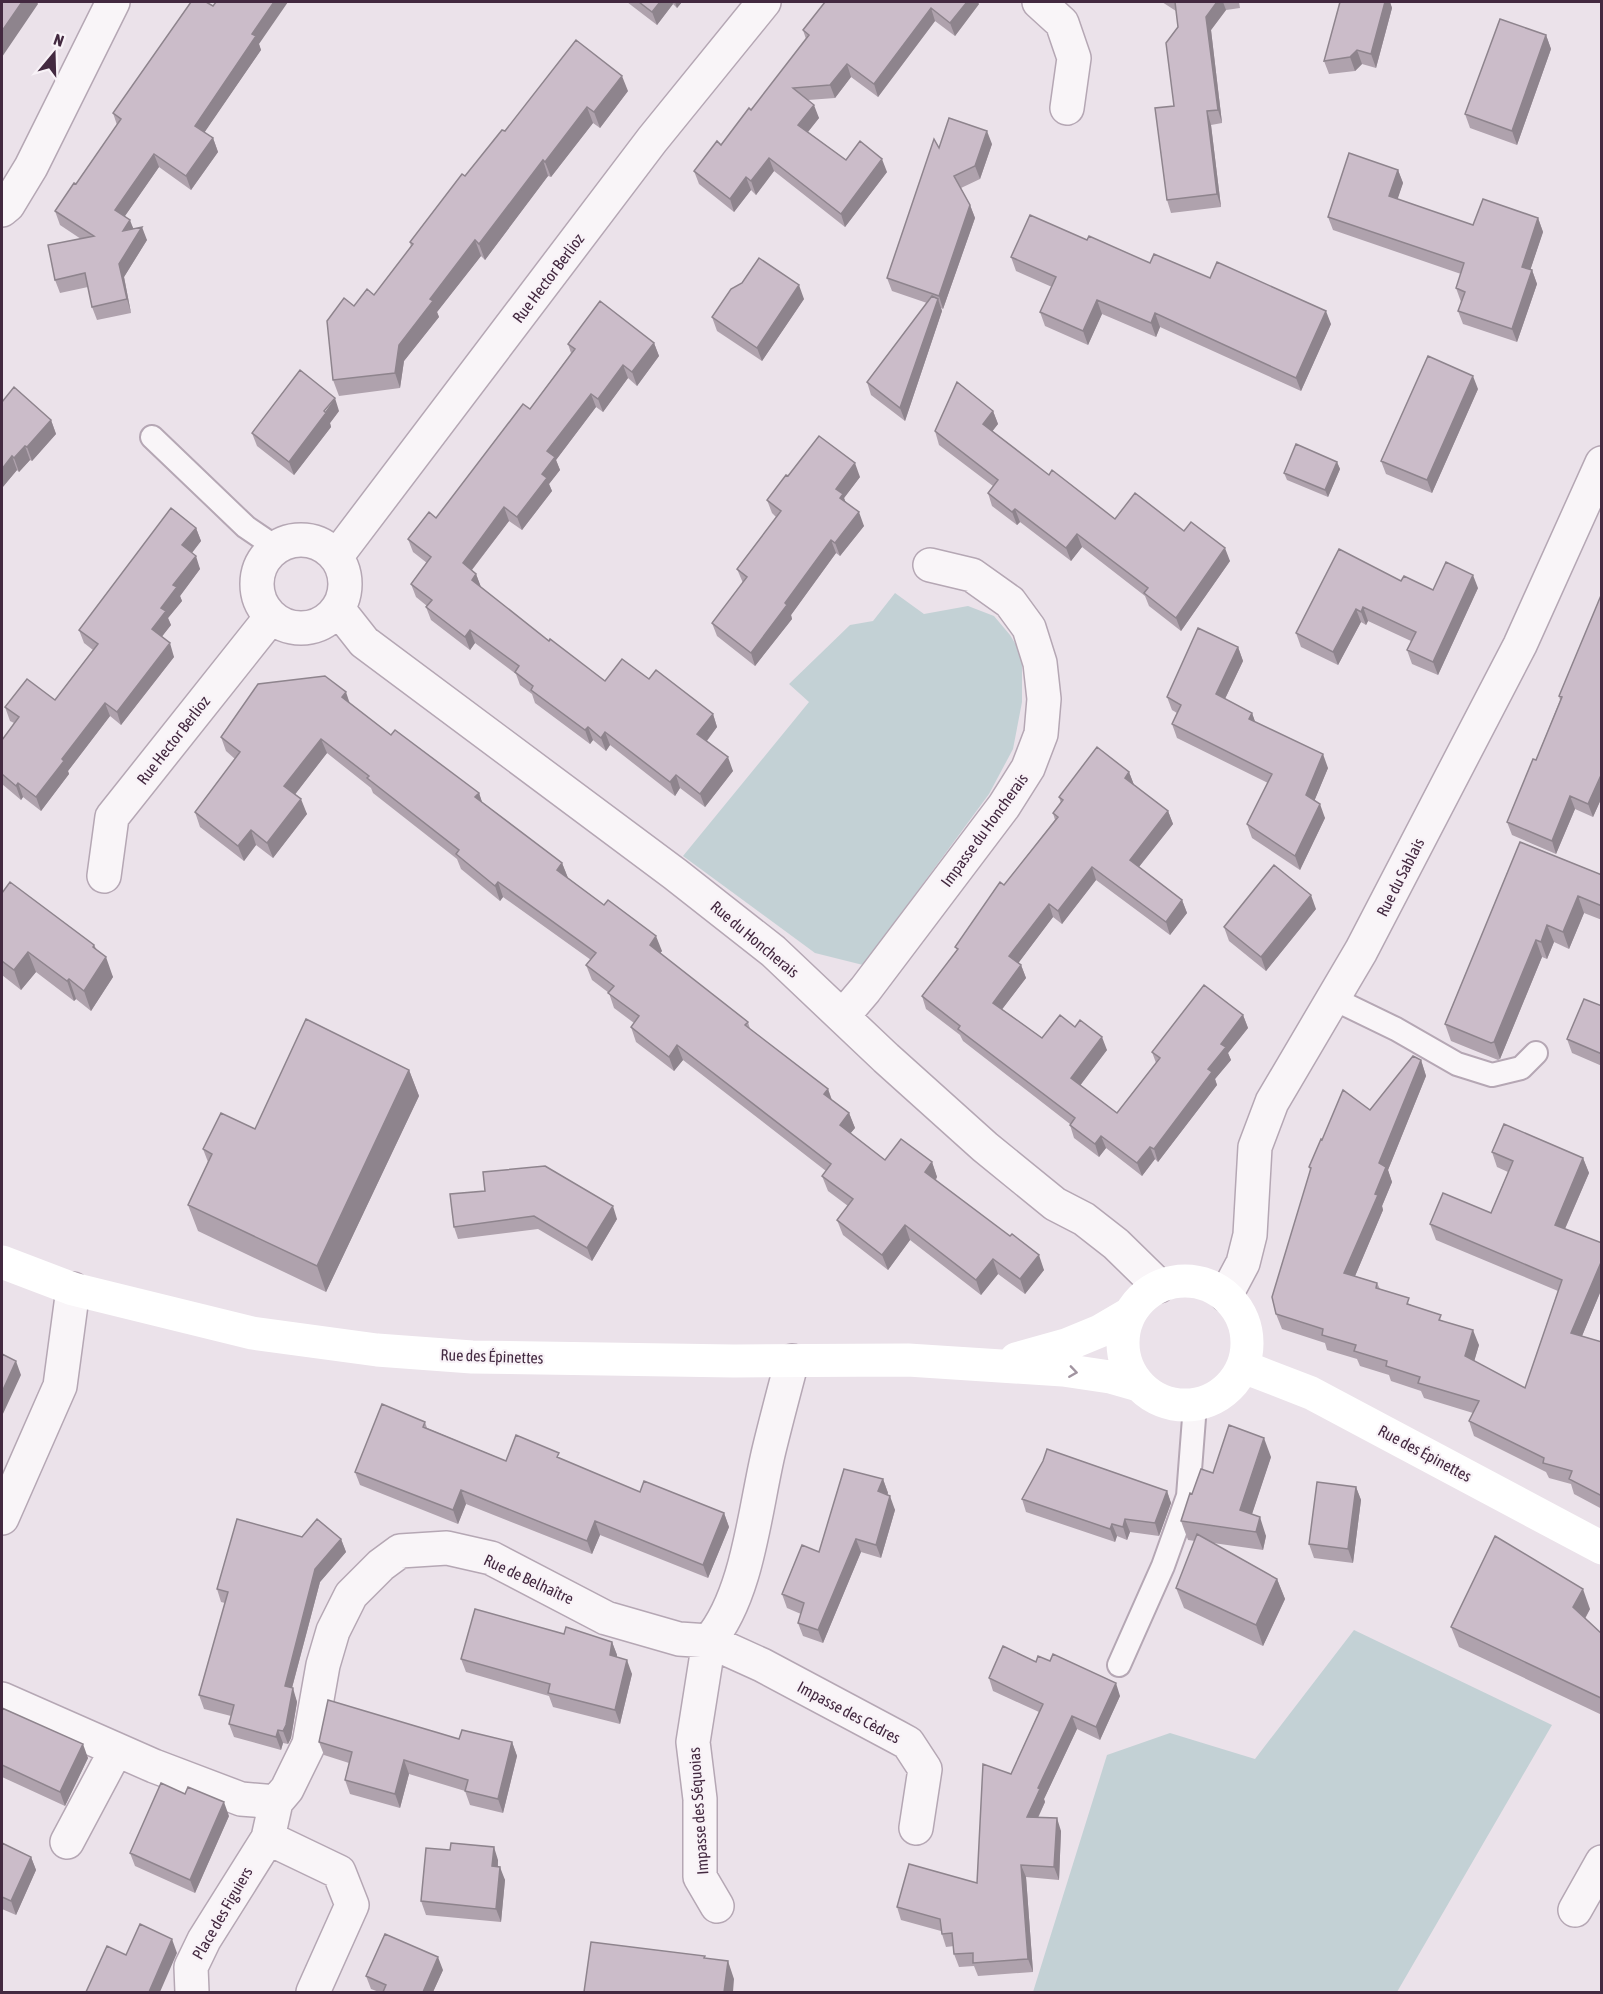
<svg xmlns="http://www.w3.org/2000/svg" width="1603" height="1994" font-family="'Asap Condensed',sans-serif">
<style>
.green{fill:#c3d1d5}
.lines{fill:none;stroke-linecap:round;stroke-linejoin:round}
.lane-casing{stroke:#b5a7b4;stroke-width:26}
.street-casing{stroke:#b5a7b4;stroke-width:36}
.lane{stroke:#f9f5f8;stroke-width:22}
.street{stroke:#f9f5f8;stroke-width:33}
.secondary{stroke:#fff;stroke-width:33}
.wall{fill:#afa2ad}
.shaded-wall{fill:#8e848d}
.building{fill:#cbbcc9;stroke:#8e848d;stroke-width:1.5}
.oneway{stroke:#a194a0}
.labels{text-anchor:middle;stroke-width:4.5;stroke-linejoin:round;paint-order:stroke}
.street-label{font-size:16px;fill:#432940;stroke:#f8f2f7}
</style>
<rect width="100%" height="100%" fill="#ebe2ea"/>
<path class="green" d="M 895,593 L 924,614 L 968,606 L 994,616 L 1010,635 L 1022,655 L 1022,702 L 1013,749 L 989,794 L 863,965 L 815,953 L 683,856 L 809,702 L 789,684 L 850,625 L 873,621 Z
M 1354,1630 L 1552,1725 L 1397,1992 L 1033,1992 L 1107,1755 L 1170,1733 L 1255,1759 Z"/>
<g class="lines">
<defs>
<path id="lane" d="M 152,437 L 246,527 L 277,548
M 1334,999 L 1396,1029 L 1457,1064 L 1492,1075 L 1521,1068 L 1536,1053
M 1119,1665 L 1163,1566 L 1188,1496 L 1195,1405"/>
<path id="street" d="M 1039,2 L 1062,23 L 1074,58 L 1067,108
M 2,210 L 8,205 L 31,167 L 113,2
M257 584a44 44 0 1 1 88 0a44 44 0 1 1-88 0Z
M 336,557 L 652,140 L 764,2
M 338,609 L 364,642 L 675,874 L 773,951 L 886,1058 L 985,1147 L 1055,1204 L 1084,1219 L 1116,1244 L 1159,1286
M 104,876 L 112,817 L 271,617
M 843,1016 L 865,990 L 1004,806 L 1028,768 L 1041,734 L 1044,699 L 1040,663 L 1029,628 L 1010,602 L 972,575 L 930,565
M 1226,1295 L 1243,1263 L 1250,1235 L 1255,1147 L 1272,1102 L 1361,951 L 1520,645 L 1602,463
M 2,1518 L 60,1386 L 73,1289
M 2,1699 L 154,1766 L 241,1799 L 276,1802 L 287,1789 L 309,1744 L 323,1665 L 333,1631 L 351,1595 L 381,1565 L 400,1551 L 447,1548 L 491,1558 L 606,1618 L 679,1639 L 709,1641 C 748,1596 755,1508 769,1450 C 776,1421 784,1391 792,1361
M 268,1838 L 339,1872 L 352,1905 L 313,1992
M 67,1842 L 116,1750
M 717,1906 L 700,1877 L 700,1799 L 693,1742 L 709,1641 L 762,1665 L 897,1737 L 908,1743 L 925,1769 L 916,1828
M 1575,1910 L 1602,1862
M 192,1992 L 191,1967 L 204,1940 L 268,1838 L 276,1802"/>
</defs>
<use href="#lane" class="lane-casing"/>
<use href="#street" class="street-casing"/>
<use href="#lane" class="lane"/>
<use href="#street" class="street"/>
<path class="secondary" d="M 2,1262 L 73,1289 L 252,1333 L 377,1350 L 472,1357 L 734,1361 L 908,1360 L 1063,1370 L 1110,1377 L 1138,1385
M1123 1343a62 62 0 1 1 124 0a62 62 0 1 1-124 0Z
M 1016,1359 L 1066,1345 L 1100,1331 L 1129,1314
M 1244,1367 L 1311,1393 L 1602,1548"/>
</g>
<path class="wall" d="M 627,2 L 682,2 L 677,8 L 673,4 L 657,25 Z
M 825,2 L 979,4 L 955,36 L 935,21 L 878,97 L 851,77 L 835,98 L 808,100 L 819,118 L 808,132 L 846,160 L 887,172 L 845,227 L 774,171 L 756,195 L 751,190 L 734,212 L 699,184 L 694,171 L 721,145 L 751,110 L 806,39 L 803,30 Z
M 1162,2 L 1239,2 L 1240,8 L 1226,10 L 1211,30 L 1222,123 L 1211,125 L 1221,207 L 1171,213 L 1167,200 L 1174,106 L 1178,27 L 1176,11 Z
M 1385,2 L 1390,2 L 1392,8 L 1376,68 L 1362,64 L 1355,71 L 1329,74 L 1324,61 Z
M 1546,35 L 1551,49 L 1517,145 L 1470,128 L 1465,114 Z
M 259,44 L 261,50 L 204,132 L 213,138 L 218,152 L 191,190 L 159,167 L 125,216 L 134,229 L 147,240 L 124,277 L 131,313 L 97,320 L 92,307 L 88,287 L 60,293 L 55,280 L 81,239 L 60,225 L 55,211 L 76,184 L 117,125 L 113,113 Z
M 628,91 L 600,128 L 593,123 L 551,177 L 548,176 L 485,260 L 481,256 L 437,312 L 439,317 L 404,361 L 400,388 L 339,396 L 333,380 L 354,306 L 374,295 L 411,247 L 410,242 L 465,176 L 505,131 Z
M 992,144 L 980,179 L 961,188 L 970,205 L 975,218 L 943,309 L 941,308 L 942,311 L 905,421 L 871,395 L 867,382 L 927,303 L 892,291 L 887,278 L 939,148 Z
M 1398,170 L 1403,183 L 1397,199 L 1473,225 L 1538,218 L 1543,232 L 1530,270 L 1532,270 L 1537,284 L 1517,342 L 1463,324 L 1458,311 L 1461,302 L 1456,288 L 1461,274 L 1333,230 L 1328,217 Z
M 1087,240 L 1150,263 L 1210,278 L 1331,324 L 1301,391 L 1160,327 L 1156,337 L 1102,314 L 1088,345 L 1045,326 L 1040,312 L 1052,287 L 1016,271 L 1011,257 Z
M 742,283 L 804,299 L 762,361 L 717,331 L 712,317 Z
M 654,343 L 659,356 L 637,386 L 628,378 L 603,412 L 596,407 L 556,460 L 560,470 L 549,484 L 552,491 L 522,530 L 509,521 L 472,570 L 476,574 L 481,588 L 549,641 L 605,681 L 649,679 L 713,714 L 717,727 L 707,741 L 733,771 L 705,807 L 680,788 L 675,796 L 610,745 L 606,751 L 593,740 L 590,744 L 535,703 L 532,694 L 520,685 L 516,674 L 475,643 L 470,650 L 431,620 L 426,607 L 427,606 L 416,597 L 411,584 L 427,563 L 413,552 L 408,539 L 436,518 L 530,409 L 571,353 L 568,344 Z
M 1478,389 L 1432,493 L 1386,474 L 1381,461 Z
M 2,402 L 51,420 L 56,434 L 32,461 L 30,460 L 19,472 L 17,470 L 2,488 Z
M 339,411 L 330,423 L 331,427 L 294,475 L 257,446 L 252,433 Z
M 993,411 L 998,424 L 992,431 L 1049,475 L 1115,519 L 1184,531 L 1230,561 L 1181,631 L 1149,606 L 1145,596 L 1082,547 L 1071,561 L 1020,522 L 1017,525 L 992,506 L 988,493 L 993,486 L 939,445 L 935,431 Z
M 1337,462 L 1340,469 L 1328,497 L 1287,480 L 1284,473 Z
M 788,476 L 860,477 L 844,498 L 846,503 L 864,526 L 840,556 L 836,553 L 791,615 L 792,619 L 755,666 L 717,636 L 712,623 L 743,583 L 737,569 L 776,517 L 772,513 L 767,500 Z
M 196,528 L 201,541 L 192,553 L 200,569 L 180,596 L 182,601 L 168,618 L 171,625 L 161,637 L 174,657 L 121,725 L 110,716 L 68,771 L 69,774 L 41,811 L 23,797 L 21,800 L 2,784 L 2,740 L 14,723 L 10,721 L 5,707 L 55,700 L 93,650 L 84,643 L 79,630 Z
M 1401,581 L 1433,590 L 1478,588 L 1438,675 L 1412,664 L 1407,650 L 1411,641 L 1368,621 L 1366,625 L 1361,622 L 1338,665 L 1301,647 L 1296,633 Z
M 1602,593 L 1602,797 L 1593,817 L 1575,809 L 1556,854 L 1512,835 L 1507,822 L 1536,760 L 1560,700 L 1559,696 Z
M 1238,647 L 1243,661 L 1225,699 L 1252,713 L 1255,722 L 1328,768 L 1314,801 L 1325,818 L 1300,870 L 1252,838 L 1247,824 L 1268,783 L 1177,738 L 1172,724 L 1177,713 L 1172,710 L 1167,697 Z
M 350,704 L 391,735 L 479,793 L 482,802 L 562,863 L 568,878 L 662,951 L 660,953 L 748,1022 L 750,1029 L 828,1089 L 832,1100 L 849,1113 L 855,1128 L 850,1133 L 885,1160 L 932,1162 L 937,1177 L 936,1180 L 1044,1270 L 1025,1294 L 998,1274 L 981,1295 L 910,1240 L 888,1270 L 843,1235 L 837,1220 L 848,1206 L 828,1191 L 822,1176 L 826,1171 L 683,1060 L 674,1071 L 636,1042 L 631,1027 L 634,1023 L 614,1008 L 609,993 L 592,980 L 586,965 L 591,960 L 503,897 L 500,901 L 461,869 L 457,859 L 373,793 L 371,788 L 327,753 L 295,794 L 307,814 L 273,858 L 256,845 L 244,861 L 200,827 L 195,812 L 235,759 L 226,751 L 221,737 Z
M 1129,772 L 1134,785 L 1168,811 L 1173,824 L 1139,867 L 1182,900 L 1187,913 L 1170,935 L 1096,880 L 1062,924 L 1053,917 L 1018,963 L 1021,965 L 1026,978 L 1002,1009 L 1042,1038 L 1075,1027 L 1107,1050 L 1080,1085 L 1117,1113 L 1156,1063 L 1152,1052 L 1243,1015 L 1248,1028 L 1228,1053 L 1231,1060 L 1215,1079 L 1217,1085 L 1158,1162 L 1155,1159 L 1142,1176 L 1106,1148 L 1099,1157 L 1074,1138 L 1070,1125 L 1070,1124 L 963,1041 L 960,1035 L 926,1009 L 922,996 L 957,950 L 955,947 L 1055,820 L 1053,813 L 1061,803 L 1059,797 Z
M 1520,842 L 1602,875 L 1602,920 L 1584,913 L 1569,949 L 1554,942 L 1547,959 L 1542,957 L 1500,1059 L 1498,1060 L 1451,1041 L 1445,1024 Z
M 2,893 L 94,945 L 113,977 L 91,1011 L 76,999 L 74,1001 L 36,972 L 21,990 L 2,975 Z
M 1316,909 L 1266,971 L 1229,941 L 1224,927 Z
M 1602,1006 L 1602,1066 L 1572,1053 L 1567,1039 Z
M 1421,1060 L 1426,1076 L 1388,1170 L 1392,1182 L 1382,1206 L 1383,1210 L 1355,1276 L 1377,1283 L 1380,1289 L 1443,1321 L 1479,1345 L 1474,1361 L 1525,1388 L 1558,1291 L 1436,1240 L 1430,1224 L 1491,1213 L 1508,1172 L 1497,1167 L 1492,1152 L 1583,1158 L 1589,1173 L 1565,1229 L 1602,1243 L 1602,1288 L 1582,1336 L 1602,1342 L 1602,1509 L 1574,1494 L 1571,1484 L 1549,1478 L 1546,1472 L 1474,1436 L 1469,1421 L 1473,1413 L 1424,1398 L 1421,1391 L 1391,1381 L 1389,1375 L 1360,1366 L 1357,1359 L 1327,1350 L 1325,1343 L 1282,1329 L 1276,1314 L 1310,1170 L 1309,1167 L 1322,1140 L 1370,1110 Z
M 409,1070 L 419,1096 L 326,1292 L 198,1231 L 188,1205 L 208,1162 L 203,1149 Z
M 450,1194 L 617,1219 L 592,1261 L 538,1229 L 458,1239 L 454,1227 Z
M 425,1422 L 427,1428 L 506,1461 L 561,1459 L 640,1492 L 724,1513 L 729,1527 L 708,1578 L 600,1535 L 592,1554 L 466,1504 L 458,1524 L 360,1485 L 355,1472 Z
M 1271,1457 L 1252,1514 L 1266,1536 L 1263,1550 L 1213,1543 L 1277,1579 L 1285,1599 L 1263,1646 L 1184,1608 L 1176,1588 L 1195,1541 L 1188,1540 L 1181,1521 L 1192,1494 L 1213,1473 Z
M 883,1479 L 888,1493 L 887,1495 L 895,1510 L 881,1558 L 861,1552 L 823,1643 L 803,1636 L 798,1623 L 801,1614 L 787,1608 L 782,1594 Z
M 1356,1487 L 1361,1500 L 1353,1563 L 1314,1558 L 1309,1544 Z
M 1167,1491 L 1171,1503 L 1159,1536 L 1130,1532 L 1127,1540 L 1117,1536 L 1115,1542 L 1026,1512 L 1022,1499 Z
M 302,1537 L 341,1539 L 346,1552 L 320,1582 L 292,1688 L 297,1702 L 291,1738 L 288,1744 L 283,1743 L 281,1750 L 234,1737 L 229,1724 L 231,1716 L 204,1709 L 199,1695 L 225,1603 L 221,1602 L 217,1589 Z
M 1590,1609 L 1585,1619 L 1602,1634 L 1602,1715 L 1459,1647 L 1451,1627 Z
M 564,1634 L 612,1642 L 617,1655 L 617,1658 L 632,1674 L 620,1724 L 553,1707 L 549,1696 L 466,1672 L 461,1659 Z
M 1036,1662 L 1120,1696 L 1100,1740 L 1077,1729 L 1044,1799 L 1045,1802 L 1038,1818 L 1061,1831 L 1059,1880 L 1026,1877 L 1033,1972 L 978,1976 L 974,1966 L 959,1967 L 954,1954 L 954,1946 L 946,1947 L 941,1931 L 901,1920 L 897,1907 L 977,1883 L 1011,1774 L 1039,1712 L 993,1691 L 989,1678 Z
M 2,1708 L 88,1758 L 65,1806 L 2,1777 Z
M 459,1739 L 512,1742 L 517,1756 L 503,1813 L 470,1805 L 465,1791 L 409,1774 L 400,1808 L 350,1794 L 345,1780 L 349,1763 L 324,1755 L 319,1742 Z
M 229,1816 L 195,1893 L 135,1866 L 130,1853 Z
M 2,1843 L 31,1857 L 36,1870 L 16,1915 L 2,1909 Z
M 450,1850 L 498,1860 L 498,1867 L 505,1880 L 501,1922 L 426,1915 L 421,1901 Z
M 443,1970 L 433,1992 L 379,1992 L 371,1989 L 366,1976 Z"/>
<path class="shaded-wall" d="M 22,2 L 37,2 L 38,4 L 2,57 L 2,31 Z
M 274,2 L 288,2 L 259,44 L 261,50 L 200,139 L 195,126 L 252,34 Z
M 660,2 L 672,2 L 673,4 L 657,25 L 652,12 Z
M 675,2 L 682,2 L 677,8 Z
M 967,2 L 978,2 L 979,4 L 955,36 L 950,23 Z
M 1217,2 L 1223,2 L 1226,10 L 1211,30 L 1222,123 L 1218,110 L 1206,17 Z
M 1385,2 L 1390,2 L 1392,8 L 1376,68 L 1371,54 Z
M 931,8 L 935,21 L 878,97 L 874,84 Z
M 1546,35 L 1551,49 L 1517,145 L 1512,131 Z
M 1357,50 L 1362,64 L 1355,71 L 1350,57 Z
M 847,64 L 851,77 L 835,98 L 830,85 Z
M 622,76 L 628,91 L 600,128 L 594,112 Z
M 814,105 L 819,118 L 803,138 L 798,125 Z
M 587,107 L 593,123 L 551,177 L 545,162 Z
M 1207,111 L 1211,125 L 1221,207 L 1217,194 Z
M 987,131 L 992,144 L 980,179 L 975,166 Z
M 213,138 L 218,152 L 191,190 L 186,176 Z
M 154,154 L 159,167 L 120,223 L 115,210 Z
M 769,158 L 774,171 L 756,195 L 751,181 Z
M 882,159 L 887,172 L 845,227 L 841,214 Z
M 543,160 L 548,176 L 485,260 L 479,244 Z
M 1398,170 L 1403,183 L 1394,210 L 1389,196 Z
M 746,177 L 751,190 L 734,212 L 730,199 Z
M 970,205 L 975,218 L 943,309 L 939,296 Z
M 1538,218 L 1543,232 L 1527,280 L 1522,267 Z
M 130,220 L 135,233 L 123,231 Z
M 142,227 L 147,240 L 124,277 L 131,313 L 127,299 L 119,264 Z
M 475,240 L 481,256 L 437,312 L 439,317 L 404,361 L 400,388 L 395,373 L 399,345 L 430,299 Z
M 1532,270 L 1537,284 L 1517,342 L 1512,329 Z
M 799,285 L 804,299 L 762,361 L 757,348 Z
M 938,299 L 942,311 L 905,421 L 900,408 Z
M 1097,300 L 1102,314 L 1088,345 L 1083,331 Z
M 1326,311 L 1331,324 L 1301,391 L 1296,378 Z
M 1155,313 L 1160,327 L 1156,337 L 1151,323 Z
M 654,343 L 659,356 L 637,386 L 632,372 Z
M 623,365 L 628,378 L 603,412 L 598,399 Z
M 1473,376 L 1478,389 L 1432,493 L 1427,480 Z
M 591,394 L 596,407 L 556,460 L 560,470 L 549,484 L 552,491 L 522,530 L 517,517 L 542,474 L 547,451 Z
M 335,398 L 339,411 L 330,423 L 331,427 L 294,475 L 289,462 Z
M 993,411 L 998,424 L 988,437 L 983,424 Z
M 51,420 L 56,434 L 32,461 L 27,447 Z
M 25,446 L 30,460 L 19,472 L 14,458 Z
M 12,456 L 17,470 L 2,488 L 2,469 Z
M 1337,462 L 1340,469 L 1328,497 L 1325,490 Z
M 855,463 L 860,477 L 844,498 L 848,508 L 845,512 L 836,489 Z
M 504,507 L 509,521 L 467,576 L 463,563 Z
M 1015,509 L 1020,522 L 1017,525 L 1012,512 Z
M 859,512 L 864,526 L 840,556 L 835,543 Z
M 196,528 L 201,541 L 187,559 L 182,545 Z
M 1077,534 L 1082,547 L 1071,561 L 1066,548 Z
M 831,540 L 836,553 L 791,615 L 792,619 L 755,666 L 751,653 L 785,603 Z
M 1225,548 L 1230,561 L 1181,631 L 1176,618 Z
M 196,556 L 200,569 L 180,596 L 182,601 L 168,618 L 171,625 L 157,643 L 152,629 L 161,608 L 173,585 Z
M 476,574 L 481,587 L 476,594 L 472,580 Z
M 1473,575 L 1478,588 L 1438,675 L 1433,662 Z
M 1363,607 L 1368,621 L 1366,625 L 1361,612 Z
M 1356,609 L 1361,622 L 1338,665 L 1333,652 Z
M 470,630 L 475,643 L 470,650 L 465,637 Z
M 170,643 L 174,657 L 121,725 L 117,712 Z
M 1238,647 L 1243,661 L 1221,707 L 1216,694 Z
M 346,692 L 351,707 L 342,697 Z
M 105,703 L 110,716 L 68,771 L 69,774 L 41,811 L 36,797 L 62,759 Z
M 1252,713 L 1257,727 L 1249,719 Z
M 713,714 L 717,727 L 702,747 L 697,734 Z
M 588,727 L 593,740 L 590,744 L 585,730 Z
M 605,732 L 610,745 L 606,751 L 601,738 Z
M 321,739 L 327,753 L 290,801 L 284,786 Z
M 1323,754 L 1328,768 L 1311,809 L 1306,795 Z
M 728,757 L 733,771 L 705,807 L 700,794 Z
M 1129,772 L 1134,785 L 1129,791 L 1125,778 Z
M 1602,773 L 1602,797 L 1593,817 L 1588,804 Z
M 676,775 L 680,788 L 675,796 L 670,782 Z
M 18,783 L 23,797 L 21,800 L 16,786 Z
M 479,793 L 484,808 L 475,797 Z
M 1570,796 L 1575,809 L 1556,854 L 1552,841 Z
M 301,799 L 307,814 L 273,858 L 267,843 Z
M 1320,804 L 1325,818 L 1300,870 L 1295,856 Z
M 1168,811 L 1173,824 L 1134,873 L 1130,860 Z
M 251,830 L 256,845 L 244,861 L 238,846 Z
M 562,863 L 568,878 L 557,870 Z
M 1092,867 L 1096,880 L 1062,924 L 1058,911 Z
M 498,882 L 503,897 L 500,901 L 495,886 Z
M 1311,895 L 1316,909 L 1266,971 L 1261,957 Z
M 1578,896 L 1584,913 L 1569,949 L 1563,932 Z
M 1182,900 L 1187,913 L 1170,935 L 1166,922 Z
M 1049,904 L 1053,917 L 1014,969 L 1009,956 Z
M 1547,925 L 1554,942 L 1547,959 L 1541,942 Z
M 656,936 L 662,951 L 655,960 L 650,945 Z
M 1536,940 L 1542,957 L 1500,1059 L 1494,1042 Z
M 94,945 L 101,965 L 106,957 L 113,977 L 91,1011 L 84,991 L 93,947 Z
M 28,952 L 36,972 L 21,990 L 14,970 Z
M 1021,965 L 1026,978 L 997,1016 L 993,1003 Z
M 69,979 L 76,999 L 74,1001 L 67,981 Z
M 1243,1015 L 1248,1028 L 1228,1053 L 1231,1060 L 1215,1079 L 1217,1085 L 1158,1162 L 1154,1149 L 1208,1069 L 1221,1044 Z
M 1102,1037 L 1107,1050 L 1076,1091 L 1071,1078 Z
M 677,1045 L 683,1060 L 674,1071 L 669,1057 Z
M 1421,1060 L 1426,1076 L 1388,1170 L 1392,1182 L 1382,1206 L 1383,1210 L 1350,1288 L 1344,1273 L 1375,1194 L 1379,1163 Z
M 409,1070 L 419,1096 L 326,1292 L 317,1266 Z
M 828,1089 L 833,1104 L 824,1094 Z
M 849,1113 L 855,1128 L 845,1140 L 840,1125 Z
M 1101,1136 L 1106,1148 L 1099,1157 L 1095,1144 Z
M 1150,1147 L 1155,1159 L 1142,1176 L 1137,1163 Z
M 1583,1158 L 1589,1173 L 1560,1240 L 1555,1225 Z
M 932,1162 L 937,1177 L 930,1186 L 925,1172 Z
M 613,1206 L 617,1219 L 592,1261 L 587,1248 Z
M 905,1225 L 910,1240 L 888,1270 L 882,1255 Z
M 1039,1255 L 1044,1270 L 1025,1294 L 1020,1279 Z
M 993,1259 L 998,1274 L 981,1295 L 976,1280 Z
M 1602,1260 L 1602,1288 L 1577,1348 L 1571,1333 Z
M 1473,1330 L 1479,1345 L 1471,1372 L 1465,1356 Z
M 16,1361 L 21,1375 L 2,1416 L 2,1392 Z
M 1264,1438 L 1271,1457 L 1247,1529 L 1240,1510 Z
M 883,1479 L 888,1493 L 883,1504 L 878,1491 Z
M 1356,1487 L 1361,1500 L 1353,1563 L 1348,1549 Z
M 461,1490 L 466,1504 L 458,1524 L 453,1510 Z
M 1167,1491 L 1171,1503 L 1159,1536 L 1155,1523 Z
M 890,1496 L 895,1510 L 881,1558 L 876,1545 Z
M 724,1513 L 729,1527 L 708,1578 L 703,1565 Z
M 1260,1517 L 1266,1536 L 1263,1550 L 1256,1532 Z
M 1125,1519 L 1130,1532 L 1127,1540 L 1123,1527 Z
M 595,1521 L 600,1535 L 592,1554 L 587,1541 Z
M 1112,1524 L 1117,1536 L 1115,1542 L 1110,1529 Z
M 341,1539 L 346,1552 L 320,1582 L 289,1699 L 285,1686 L 315,1569 Z
M 856,1539 L 861,1552 L 823,1643 L 818,1630 Z
M 1277,1579 L 1285,1599 L 1263,1646 L 1256,1625 Z
M 1583,1589 L 1590,1609 L 1580,1627 L 1573,1607 Z
M 612,1642 L 617,1655 L 615,1669 L 610,1655 Z
M 627,1660 L 632,1674 L 620,1724 L 615,1710 Z
M 1116,1683 L 1120,1696 L 1100,1740 L 1096,1727 Z
M 293,1688 L 297,1702 L 291,1738 L 288,1744 L 283,1731 Z
M 1072,1716 L 1077,1729 L 1044,1799 L 1045,1802 L 1032,1830 L 1027,1817 L 1038,1788 Z
M 278,1730 L 283,1743 L 281,1750 L 276,1737 Z
M 512,1742 L 517,1756 L 503,1813 L 498,1799 Z
M 83,1744 L 88,1758 L 65,1806 L 60,1792 Z
M 404,1760 L 409,1774 L 400,1808 L 395,1794 Z
M 224,1802 L 229,1816 L 195,1893 L 190,1880 Z
M 1057,1818 L 1061,1831 L 1059,1880 L 1054,1867 Z
M 494,1847 L 498,1860 L 497,1880 L 492,1866 Z
M 31,1857 L 36,1870 L 16,1915 L 11,1901 Z
M 1021,1865 L 1026,1877 L 1033,1972 L 1028,1959 Z
M 500,1867 L 505,1880 L 501,1922 L 496,1909 Z
M 172,1939 L 177,1953 L 160,1992 L 149,1992 Z
M 438,1957 L 443,1970 L 433,1992 L 423,1992 Z
M 728,1961 L 734,1979 L 733,1992 L 724,1992 Z"/>
<path class="building" d="M 2,2 L 22,2 L 2,31 Z
M 191,2 L 206,2 L 213,6 L 216,2 L 274,2 L 252,34 L 256,36 L 195,126 L 213,138 L 186,176 L 154,154 L 115,210 L 130,220 L 123,231 L 142,227 L 119,264 L 127,299 L 92,307 L 85,273 L 55,280 L 48,245 L 94,236 L 55,211 L 74,183 L 76,184 L 121,119 L 113,113 Z
M 639,2 L 660,2 L 652,12 Z
M 825,2 L 967,2 L 950,23 L 931,8 L 874,84 L 847,64 L 830,85 L 793,88 L 814,105 L 798,125 L 846,160 L 860,141 L 882,159 L 841,214 L 769,158 L 751,181 L 746,177 L 730,199 L 694,171 L 717,141 L 721,145 L 749,108 L 751,110 L 809,35 L 803,30 Z
M 1175,2 L 1217,2 L 1206,17 L 1218,110 L 1207,111 L 1217,194 L 1167,200 L 1155,108 L 1174,106 L 1166,43 L 1178,27 Z
M 1340,2 L 1385,2 L 1371,54 L 1357,50 L 1350,57 L 1324,61 Z
M 1500,19 L 1546,35 L 1512,131 L 1465,114 Z
M 576,40 L 622,76 L 594,112 L 587,107 L 545,162 L 543,160 L 479,244 L 475,240 L 430,299 L 433,301 L 399,345 L 395,373 L 333,380 L 327,321 L 344,298 L 354,306 L 367,289 L 374,295 L 413,244 L 410,242 L 462,174 L 465,176 L 502,130 L 505,131 Z
M 949,118 L 987,131 L 975,166 L 954,176 L 970,205 L 939,296 L 887,278 L 934,139 L 939,148 Z
M 1349,153 L 1398,170 L 1389,196 L 1473,225 L 1483,199 L 1538,218 L 1522,267 L 1532,270 L 1512,329 L 1458,311 L 1465,292 L 1456,288 L 1464,263 L 1328,217 Z
M 1030,215 L 1087,240 L 1089,236 L 1150,263 L 1154,254 L 1210,278 L 1217,262 L 1326,311 L 1296,378 L 1155,313 L 1151,323 L 1097,300 L 1083,331 L 1040,312 L 1056,277 L 1011,257 Z
M 759,258 L 799,285 L 757,348 L 712,317 L 731,289 L 742,283 Z
M 932,296 L 938,299 L 900,408 L 867,382 Z
M 600,301 L 654,343 L 632,372 L 623,365 L 598,399 L 591,394 L 547,451 L 555,457 L 542,474 L 547,478 L 517,517 L 504,507 L 463,563 L 476,574 L 472,580 L 549,641 L 550,639 L 605,681 L 622,659 L 649,679 L 656,670 L 713,714 L 697,734 L 728,757 L 700,794 L 676,775 L 670,782 L 605,732 L 601,738 L 588,727 L 585,730 L 531,690 L 533,686 L 515,672 L 519,666 L 470,630 L 465,637 L 426,607 L 432,600 L 411,584 L 431,557 L 408,539 L 429,512 L 436,518 L 523,404 L 530,409 L 575,349 L 568,344 Z
M 1428,356 L 1473,376 L 1427,480 L 1381,461 Z
M 300,370 L 335,398 L 324,411 L 326,413 L 289,462 L 252,433 Z
M 957,382 L 993,411 L 983,424 L 1049,475 L 1052,470 L 1115,519 L 1135,493 L 1184,531 L 1191,522 L 1225,548 L 1176,618 L 1144,593 L 1148,588 L 1077,534 L 1066,548 L 1015,509 L 1012,512 L 988,493 L 998,480 L 935,431 Z
M 14,387 L 51,420 L 27,447 L 25,446 L 14,458 L 12,456 L 2,469 L 2,402 Z
M 819,436 L 855,463 L 836,489 L 843,494 L 840,498 L 859,512 L 835,543 L 831,540 L 785,603 L 787,605 L 751,653 L 712,623 L 747,577 L 737,569 L 781,511 L 767,500 L 786,475 L 788,476 Z
M 1296,444 L 1337,462 L 1325,490 L 1284,473 Z
M 171,508 L 196,528 L 182,545 L 196,556 L 173,585 L 177,587 L 161,608 L 166,611 L 152,629 L 170,643 L 117,712 L 105,703 L 62,759 L 64,761 L 36,797 L 18,783 L 16,786 L 2,774 L 2,740 L 19,717 L 5,707 L 27,679 L 55,700 L 98,644 L 79,630 Z
M 1339,549 L 1401,581 L 1404,576 L 1433,590 L 1446,562 L 1473,575 L 1433,662 L 1407,650 L 1416,632 L 1363,607 L 1361,612 L 1356,609 L 1333,652 L 1296,633 Z
M 1602,593 L 1602,773 L 1588,804 L 1570,796 L 1552,841 L 1507,822 L 1533,759 L 1536,760 L 1562,697 L 1559,696 Z
M 1198,628 L 1238,647 L 1216,694 L 1252,713 L 1249,719 L 1323,754 L 1306,795 L 1320,804 L 1295,856 L 1247,824 L 1272,774 L 1172,724 L 1181,705 L 1167,697 Z
M 325,676 L 346,692 L 342,697 L 391,735 L 395,730 L 479,793 L 475,797 L 562,863 L 557,870 L 604,905 L 608,900 L 656,936 L 650,945 L 748,1022 L 745,1025 L 828,1089 L 824,1094 L 849,1113 L 840,1125 L 885,1160 L 901,1139 L 932,1162 L 925,1172 L 1010,1236 L 1012,1234 L 1039,1255 L 1020,1279 L 993,1259 L 976,1280 L 905,1225 L 882,1255 L 837,1220 L 853,1199 L 822,1176 L 831,1164 L 677,1045 L 669,1057 L 631,1027 L 639,1016 L 608,993 L 614,986 L 586,965 L 596,953 L 498,882 L 495,886 L 456,854 L 459,850 L 367,778 L 369,776 L 321,739 L 284,786 L 301,799 L 267,843 L 251,830 L 238,846 L 195,812 L 240,752 L 221,737 L 258,684 Z
M 1097,747 L 1129,772 L 1125,778 L 1168,811 L 1130,860 L 1182,900 L 1166,922 L 1092,867 L 1058,911 L 1049,904 L 1009,956 L 1021,965 L 993,1003 L 1042,1038 L 1060,1015 L 1075,1027 L 1080,1020 L 1102,1037 L 1071,1078 L 1117,1113 L 1160,1058 L 1152,1052 L 1204,985 L 1243,1015 L 1221,1044 L 1226,1047 L 1208,1069 L 1212,1072 L 1154,1149 L 1150,1147 L 1137,1163 L 1101,1136 L 1095,1144 L 1070,1125 L 1075,1118 L 958,1029 L 960,1026 L 922,996 L 958,949 L 955,947 L 1000,882 L 1004,885 L 1058,817 L 1053,813 L 1063,800 L 1059,797 Z
M 1520,842 L 1602,875 L 1602,906 L 1578,896 L 1563,932 L 1547,925 L 1541,942 L 1536,940 L 1494,1042 L 1491,1043 L 1445,1024 Z
M 1274,865 L 1311,895 L 1261,957 L 1224,927 Z
M 10,882 L 94,945 L 93,947 L 106,957 L 84,991 L 69,979 L 67,981 L 28,952 L 14,970 L 2,961 L 2,893 Z
M 1584,999 L 1602,1006 L 1602,1054 L 1567,1039 Z
M 306,1019 L 409,1070 L 317,1266 L 188,1205 L 212,1154 L 203,1149 L 221,1113 L 255,1129 Z
M 1413,1056 L 1421,1060 L 1379,1163 L 1386,1167 L 1375,1194 L 1378,1195 L 1344,1273 L 1377,1283 L 1376,1288 L 1409,1298 L 1407,1304 L 1441,1315 L 1439,1320 L 1473,1330 L 1465,1356 L 1525,1388 L 1562,1280 L 1430,1224 L 1443,1193 L 1491,1213 L 1513,1161 L 1492,1152 L 1504,1124 L 1583,1158 L 1555,1225 L 1602,1243 L 1602,1260 L 1571,1333 L 1602,1342 L 1602,1496 L 1569,1479 L 1572,1471 L 1543,1463 L 1544,1458 L 1469,1421 L 1479,1401 L 1418,1383 L 1420,1377 L 1386,1366 L 1387,1361 L 1354,1351 L 1356,1345 L 1322,1335 L 1323,1329 L 1276,1314 L 1272,1297 L 1311,1168 L 1309,1167 L 1321,1139 L 1322,1140 L 1343,1090 L 1370,1110 Z
M 545,1166 L 613,1206 L 587,1248 L 534,1216 L 454,1227 L 450,1194 L 485,1191 L 483,1172 Z
M 2,1354 L 16,1361 L 2,1392 Z
M 382,1404 L 425,1422 L 423,1427 L 506,1461 L 516,1435 L 559,1453 L 557,1457 L 640,1492 L 644,1481 L 724,1513 L 703,1565 L 595,1521 L 587,1541 L 461,1490 L 453,1510 L 355,1472 Z
M 1229,1425 L 1264,1438 L 1240,1510 L 1260,1517 L 1256,1532 L 1181,1521 L 1190,1493 L 1192,1494 L 1201,1469 L 1213,1473 Z
M 1047,1449 L 1167,1491 L 1155,1523 L 1125,1519 L 1123,1527 L 1112,1524 L 1110,1529 L 1022,1499 L 1043,1461 Z
M 844,1469 L 883,1479 L 878,1491 L 890,1496 L 876,1545 L 856,1539 L 818,1630 L 798,1623 L 804,1603 L 782,1594 L 802,1545 L 819,1552 Z
M 1317,1482 L 1356,1487 L 1348,1549 L 1309,1544 Z
M 237,1519 L 302,1537 L 317,1519 L 341,1539 L 315,1569 L 285,1686 L 293,1688 L 286,1725 L 283,1731 L 278,1730 L 276,1737 L 229,1724 L 234,1705 L 199,1695 L 228,1592 L 217,1589 Z
M 1197,1534 L 1277,1579 L 1256,1625 L 1176,1588 Z
M 1495,1536 L 1583,1589 L 1573,1607 L 1602,1634 L 1602,1697 L 1601,1698 L 1451,1627 Z
M 475,1609 L 564,1634 L 566,1627 L 612,1642 L 610,1655 L 627,1660 L 615,1710 L 548,1693 L 550,1684 L 461,1659 Z
M 1003,1646 L 1036,1662 L 1038,1656 L 1050,1661 L 1053,1654 L 1116,1683 L 1096,1727 L 1072,1716 L 1038,1788 L 1040,1789 L 1027,1817 L 1057,1818 L 1054,1867 L 1021,1865 L 1028,1959 L 973,1963 L 973,1953 L 954,1954 L 952,1933 L 942,1934 L 940,1919 L 897,1907 L 909,1864 L 977,1883 L 983,1764 L 1011,1774 L 1043,1704 L 989,1678 Z
M 328,1700 L 459,1739 L 462,1730 L 512,1742 L 498,1799 L 465,1791 L 468,1780 L 404,1760 L 395,1794 L 345,1780 L 352,1752 L 319,1742 Z
M 2,1708 L 83,1744 L 60,1792 L 2,1765 Z
M 161,1783 L 185,1794 L 188,1787 L 224,1802 L 190,1880 L 130,1853 Z
M 2,1843 L 31,1857 L 11,1901 L 2,1897 Z
M 451,1843 L 494,1847 L 492,1866 L 500,1867 L 496,1909 L 421,1901 L 426,1848 L 450,1850 Z
M 140,1924 L 172,1939 L 149,1992 L 86,1992 L 107,1946 L 126,1955 Z
M 385,1934 L 438,1957 L 423,1992 L 383,1992 L 386,1985 L 366,1976 Z
M 591,1942 L 705,1956 L 704,1958 L 728,1961 L 724,1992 L 584,1992 Z"/>
<defs><path id="oneway-chevron" d="M-2-3.5L2.5 0L-2 3.5" fill="none" stroke-width="1.6" stroke-linecap="round" stroke-linejoin="round" transform="scale(1.5)"/></defs>
<use class="oneway" href="#oneway-chevron" transform="translate(1073 1372) rotate(8)"/>
<g class="labels">
<g class="street-label">
<text transform="translate(548 278) rotate(-53)" y="6">Rue Hector Berlioz</text>
<text transform="translate(173 740) rotate(-52)" y="6">Rue Hector Berlioz</text>
<text transform="translate(984 830) rotate(-54)" y="6">Impasse du Honcherais</text>
<text transform="translate(1400 877) rotate(-63)" y="6">Rue du Sablais</text>
<text transform="translate(755 939) rotate(40)" y="6">Rue du Honcherais</text>
<text transform="translate(492 1356) rotate(2)" y="6">Rue des Épinettes</text>
<text transform="translate(1425 1453) rotate(28)" y="6">Rue des Épinettes</text>
<text transform="translate(529 1579) rotate(25)" y="6">Rue de Belhaître</text>
<text transform="translate(849 1712) rotate(28)" y="6">Impasse des Cèdres</text>
<text transform="translate(698 1811) rotate(-94)" y="6">Impasse des Séquoias</text>
<text transform="translate(222 1913) rotate(-60)" y="6">Place des Figuiers</text>
</g>
</g>
<rect width="1603" height="1994" fill="none" stroke="#432940" stroke-width="6"/>
<g transform="translate(54 54) rotate(19)" stroke="#f8f2f7" stroke-width="4.5" paint-order="stroke">
<path d="M0-4.5L10 22L0 15L-10 22Z" fill="#432940"/>
<text y="-9" font-size="16" font-weight="bold" text-anchor="middle" fill="#432940">N</text>
</g>
</svg>
